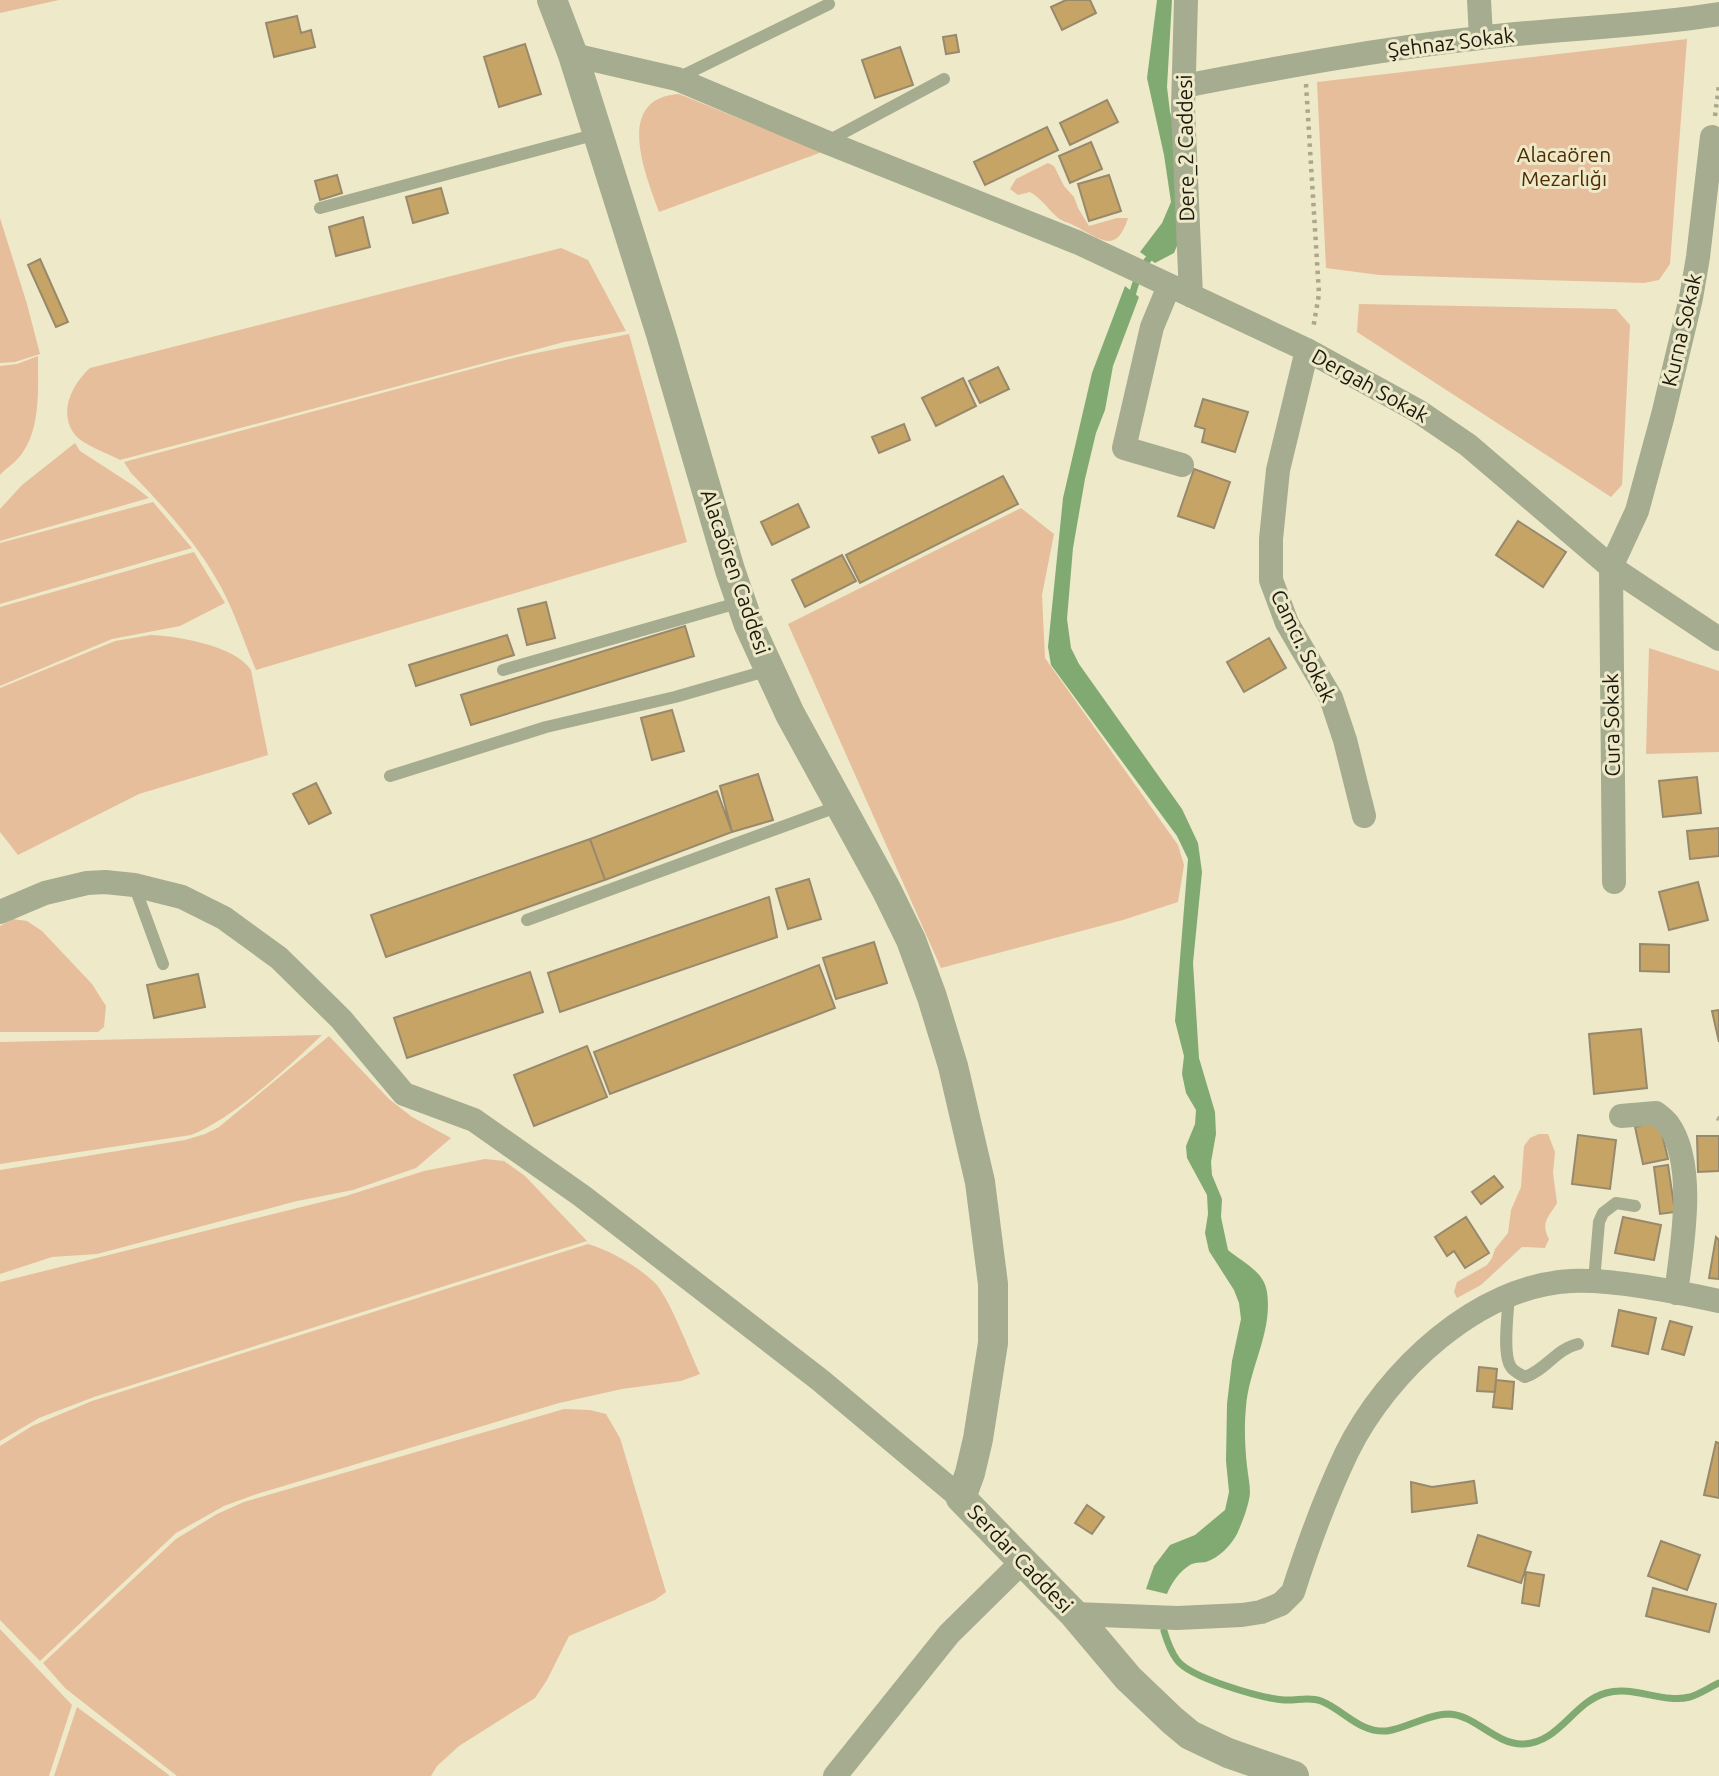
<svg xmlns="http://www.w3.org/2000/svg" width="1719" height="1776" font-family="Ubuntu,sans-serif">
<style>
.green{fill:#e6be9b}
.water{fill:#81aa72}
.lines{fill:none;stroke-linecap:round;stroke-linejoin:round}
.stream{stroke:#81aa72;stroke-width:7}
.building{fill:#c6a465;stroke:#98896d;stroke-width:2}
.path{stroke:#aba78d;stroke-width:4.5;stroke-dasharray:3.5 5;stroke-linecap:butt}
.service{stroke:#a5ac8f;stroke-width:12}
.minor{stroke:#a5ac8f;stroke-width:24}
.tertiary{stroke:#a5ac8f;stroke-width:30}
.labels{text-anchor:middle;stroke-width:6;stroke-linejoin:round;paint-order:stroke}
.street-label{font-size:21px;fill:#1b190d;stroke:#eee9c9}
.park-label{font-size:21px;fill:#4e2b02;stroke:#eee9c9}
</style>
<rect width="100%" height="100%" fill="#eee9c9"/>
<path class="green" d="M 0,0 L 59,0 L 0,13 Z
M 1687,39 L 1670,264 L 1659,280 L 1644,283 L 1379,275 L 1326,268 L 1317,82 Z
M 679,94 L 822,152 L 659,212 C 646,176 613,98 679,94 Z
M 1048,163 L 1054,166 L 1064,186 L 1074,197 L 1078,208 L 1089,226 L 1117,218 L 1128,218 C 1116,257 1098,237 1073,225 C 1068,222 1063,222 1058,218 C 1048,209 1042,199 1030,192 L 1018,195 L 1010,189 L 1016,179 Z
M 0,218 L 27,304 L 40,354 L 15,362 L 0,363 Z
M 561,248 L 588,260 L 626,331 L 564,342 L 120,460 C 109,454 84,445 76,436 C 57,414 72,384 90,368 Z
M 1359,304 L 1616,309 L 1630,325 L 1622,485 L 1611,497 L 1357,332 Z
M 629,334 L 687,542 L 256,670 C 246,647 238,622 227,599 C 205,552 167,510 131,473 L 124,462 L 517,357 Z
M 38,356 C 38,388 41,429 21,455 C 15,463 6,468 0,475 L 0,366 L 17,364 Z
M 75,443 L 80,451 L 134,486 L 149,498 L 0,541 L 0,509 L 22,485 Z
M 153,502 L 192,548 L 0,604 L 0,543 Z
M 1021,508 L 1054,534 L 1042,595 L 1045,658 L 1178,845 L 1184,865 L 1178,902 L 1123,920 L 941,968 L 788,624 Z
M 194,552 L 225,603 L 180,626 L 112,639 L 0,686 L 0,607 Z
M 151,635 C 178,636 236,646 251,670 L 268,755 L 139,794 L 18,855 L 0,832 L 0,688 L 115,641 Z
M 1649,648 L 1719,671 L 1719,752 L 1646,754 Z
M 13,919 L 27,921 L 42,931 L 92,984 L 106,1006 L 104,1027 L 98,1032 L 0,1032 L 0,926 Z
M 322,1035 C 288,1067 234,1118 191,1135 L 0,1164 L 0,1042 Z
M 329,1036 L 389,1099 L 412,1117 L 451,1138 L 416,1168 L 353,1190 L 297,1201 L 97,1254 L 52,1257 L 0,1274 L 0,1170 L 185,1140 L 205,1134 L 219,1127 Z
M 1539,1134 L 1548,1134 L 1555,1152 L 1553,1173 L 1557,1203 C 1549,1217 1540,1222 1549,1239 L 1545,1248 L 1522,1247 L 1481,1285 L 1457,1298 L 1454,1292 L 1457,1282 L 1487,1265 L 1492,1258 L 1495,1249 L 1508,1233 L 1511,1210 L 1521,1187 L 1524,1146 L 1530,1138 Z
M 485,1159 L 504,1161 L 525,1176 L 587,1241 L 94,1397 L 39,1418 L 0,1441 L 0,1282 L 346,1196 L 424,1171 Z
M 588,1244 C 611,1251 636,1265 654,1282 C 669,1296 690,1353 700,1374 L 681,1381 L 622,1389 L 559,1403 L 257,1494 L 224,1506 L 176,1533 L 40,1661 L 0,1620 L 0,1446 L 32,1426 L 92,1401 Z
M 564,1409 L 590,1410 L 606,1414 L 620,1438 L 666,1592 L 655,1600 L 569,1636 L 547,1680 L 535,1698 L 459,1746 L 437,1766 L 431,1776 L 177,1776 L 65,1688 L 43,1663 L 176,1539 L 217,1514 L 244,1502 Z
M 0,1629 L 72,1705 L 49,1776 L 0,1776 Z
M 77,1707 L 169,1775 L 169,1776 L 54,1776 Z"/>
<path class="water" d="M 1157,0 L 1172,0 L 1167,87 L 1170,112 L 1177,136 L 1182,234 L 1174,253 L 1155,263 L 1140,252 L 1162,223 L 1171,202 L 1164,155 L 1147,78 Z
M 1125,286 L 1139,297 L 1113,366 L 1105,410 L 1096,433 L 1085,479 L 1073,548 L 1067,619 L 1071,648 L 1079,664 L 1182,809 L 1198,843 L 1202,872 L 1193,963 L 1199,1058 L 1215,1112 L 1216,1134 L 1211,1162 L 1212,1175 L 1222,1199 L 1221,1217 L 1228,1250 C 1242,1262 1264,1271 1267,1292 C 1273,1332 1249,1368 1246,1407 C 1244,1426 1245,1448 1247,1466 C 1248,1475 1250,1485 1250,1493 C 1249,1505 1242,1523 1237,1534 C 1231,1545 1219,1558 1206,1562 C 1200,1563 1195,1562 1190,1565 C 1179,1572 1172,1582 1167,1594 L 1146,1589 L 1154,1566 L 1170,1545 L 1195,1535 L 1225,1510 L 1229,1492 L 1226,1461 L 1227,1404 L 1232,1361 L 1241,1319 L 1239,1303 L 1234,1290 L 1209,1251 L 1205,1233 L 1208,1214 L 1207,1195 L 1187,1158 L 1186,1146 L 1195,1124 L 1196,1110 L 1186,1093 L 1182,1074 L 1184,1056 L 1175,1021 L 1188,859 L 1177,836 L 1051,665 L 1048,647 L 1063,498 L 1092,373 Z"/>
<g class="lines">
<path class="stream" d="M 1131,299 C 1136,281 1140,267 1153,254
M 1164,1631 C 1167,1641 1171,1652 1177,1660 C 1190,1678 1261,1698 1284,1700 C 1297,1701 1308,1696 1321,1701 C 1344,1710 1359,1733 1387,1731 C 1407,1728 1428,1714 1449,1714 C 1475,1715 1495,1744 1522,1744 C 1559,1744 1573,1702 1606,1693 C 1634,1685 1663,1704 1690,1697 C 1700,1694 1710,1687 1719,1683"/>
</g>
<path class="building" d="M 1066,0 L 1090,0 L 1096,13 L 1062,30 L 1051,7 Z
M 297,16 L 301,33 L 311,30 L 315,47 L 274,57 L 266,23 Z
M 956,35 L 959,52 L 946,54 L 943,37 Z
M 525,44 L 541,94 L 499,107 L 484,57 Z
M 900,47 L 913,85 L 875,98 L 862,60 Z
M 1107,100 L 1118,122 L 1070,145 L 1060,123 Z
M 1047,127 L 1058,150 L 985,185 L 974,162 Z
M 1091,142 L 1102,169 L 1070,183 L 1059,156 Z
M 337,175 L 342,193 L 320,200 L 315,181 Z
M 1109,175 L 1121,211 L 1089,221 L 1078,184 Z
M 441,188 L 448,213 L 413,223 L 406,197 Z
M 363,217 L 370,247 L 336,256 L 329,227 Z
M 40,259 L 68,322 L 56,327 L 28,265 Z
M 998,367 L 1009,389 L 980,403 L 969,381 Z
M 963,378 L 976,406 L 936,426 L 922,398 Z
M 1203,399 L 1248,412 L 1235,452 L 1202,442 L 1205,429 L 1195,426 Z
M 904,424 L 910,440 L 879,453 L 872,437 Z
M 1194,469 L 1230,482 L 1214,528 L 1178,516 Z
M 1003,476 L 1018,504 L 860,583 L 846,555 Z
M 798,504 L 809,527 L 772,545 L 761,522 Z
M 1518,521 L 1566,552 L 1543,587 L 1496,555 Z
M 842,555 L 856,581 L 805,607 L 792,580 Z
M 546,602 L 555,638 L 527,645 L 518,609 Z
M 685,626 L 694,656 L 471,725 L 461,695 Z
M 507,635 L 514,655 L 416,686 L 409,665 Z
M 1269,638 L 1286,668 L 1244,692 L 1227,662 Z
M 672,710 L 684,751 L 652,760 L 641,718 Z
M 758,774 L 773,820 L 732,832 L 720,786 Z
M 1697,777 L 1701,813 L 1663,817 L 1659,781 Z
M 316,783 L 331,813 L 309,824 L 293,794 Z
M 717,791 L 732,832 L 605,880 L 590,839 Z
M 1719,828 L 1719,856 L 1690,859 L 1687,831 Z
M 590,839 L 605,880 L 386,957 L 371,915 Z
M 809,879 L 821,919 L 788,929 L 776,889 Z
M 1698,882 L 1708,920 L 1669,930 L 1659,892 Z
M 769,897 L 777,937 L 560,1012 L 548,973 Z
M 874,942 L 887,983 L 836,999 L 823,958 Z
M 1640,944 L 1669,945 L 1669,972 L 1640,971 Z
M 819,965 L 835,1008 L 610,1094 L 594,1052 Z
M 530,972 L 543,1012 L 407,1058 L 394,1018 Z
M 198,974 L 205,1007 L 154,1018 L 147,985 Z
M 1719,1010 L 1719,1042 L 1712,1011 Z
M 1641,1029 L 1647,1088 L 1594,1094 L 1589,1034 Z
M 587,1046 L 607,1097 L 534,1126 L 514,1075 Z
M 1659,1121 L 1668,1159 L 1643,1164 L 1635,1127 Z
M 1578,1135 L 1616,1140 L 1610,1189 L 1572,1184 Z
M 1697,1136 L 1719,1136 L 1719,1171 L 1698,1172 Z
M 1668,1165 L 1675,1212 L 1660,1214 L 1654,1167 Z
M 1494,1176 L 1503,1187 L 1481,1204 L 1472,1192 Z
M 1466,1217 L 1489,1253 L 1465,1268 L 1454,1251 L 1447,1256 L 1435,1237 Z
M 1623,1217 L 1661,1225 L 1654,1260 L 1615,1253 Z
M 1716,1237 L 1719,1240 L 1719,1279 L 1709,1278 Z
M 1619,1310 L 1656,1318 L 1648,1354 L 1612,1346 Z
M 1670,1321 L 1692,1327 L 1684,1355 L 1662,1349 Z
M 1479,1367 L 1497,1369 L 1495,1392 L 1477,1391 Z
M 1496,1380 L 1514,1382 L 1512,1409 L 1493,1407 Z
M 1716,1442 L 1719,1443 L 1719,1498 L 1704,1495 Z
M 1474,1481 L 1477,1503 L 1412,1512 L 1411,1482 L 1432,1487 Z
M 1087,1505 L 1104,1517 L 1092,1534 L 1075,1523 Z
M 1478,1535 L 1531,1552 L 1521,1583 L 1468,1566 Z
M 1661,1541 L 1700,1555 L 1687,1590 L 1648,1576 Z
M 1526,1572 L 1544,1575 L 1539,1606 L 1522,1603 Z
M 1653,1588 L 1716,1604 L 1709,1632 L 1646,1616 Z"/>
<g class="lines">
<path class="path" d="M 1306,84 L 1319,294 L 1313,329
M 1715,116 L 1719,85
M 1717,1118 L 1719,1119"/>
<path class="service" d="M 678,78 L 829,4
M 826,142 L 944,79
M 320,208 L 597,134
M 503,670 L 741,602
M 390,776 L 546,727 L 675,697 L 769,670
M 134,885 L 163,964
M 527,920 L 839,806
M 1594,1281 L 1599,1222 L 1603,1213 L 1616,1203 L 1635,1206
M 1509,1296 C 1508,1312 1502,1355 1511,1367 C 1514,1372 1520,1374 1525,1377 C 1546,1370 1556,1349 1578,1344"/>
<path class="minor" d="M 1186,0 L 1183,108 L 1191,296
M 1479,0 L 1481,37
M 573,55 L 677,79 L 826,142 L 1079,243 L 1307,350 L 1418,411 L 1468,445 L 1611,567 L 1719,639
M 1184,86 C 1282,67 1380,49 1480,38 C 1560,28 1638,27 1719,14
M 1169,286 L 1152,327 L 1124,448 L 1182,465
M 1307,350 L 1278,470 L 1271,539 L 1271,580 L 1287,623 L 1331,698 L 1345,740 L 1364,816
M 1614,882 L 1611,567 L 1637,511 L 1663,415 L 1691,298 L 1698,257 L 1712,137
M 0,912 L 45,893 L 87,883 L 105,882 L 134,885 L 182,897 L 224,918 L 279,958 L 341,1019 L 404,1094 L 474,1120 L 582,1196 L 820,1380 L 961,1498
M 1621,1116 L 1656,1113 C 1660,1116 1665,1120 1668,1124 C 1697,1164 1682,1246 1676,1293
M 1074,1614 L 1177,1618 L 1242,1615 L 1261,1612 L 1281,1604 L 1293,1592 C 1307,1548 1327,1494 1347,1452 C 1387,1371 1477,1286 1571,1281 C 1614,1279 1677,1292 1719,1301
M 835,1776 L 949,1634 L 1022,1562"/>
<path class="tertiary" d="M 552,0 L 573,55 L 661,334 L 730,570 L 749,625 L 790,714 L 886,889 L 911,940 L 932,997 L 953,1066 L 980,1182 L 993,1284 L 993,1343 L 978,1439 L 970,1473 L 961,1498 L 1074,1614 L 1128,1678 L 1172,1720 L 1190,1735 L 1228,1753 L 1294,1776"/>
</g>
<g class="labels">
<g class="street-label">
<text transform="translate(1451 43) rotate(-7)" y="7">Şehnaz Sokak</text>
<text transform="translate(1186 148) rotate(-91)" y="7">Dere_2 Caddesi</text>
<text transform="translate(1682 330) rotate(-77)" y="7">Kurna Sokak</text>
<text transform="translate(1370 386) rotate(29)" y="7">Dergah Sokak</text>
<text transform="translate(735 572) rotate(71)" y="7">Alacaören Caddesi</text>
<text transform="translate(1303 646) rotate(64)" y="7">Camcı. Sokak</text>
<text transform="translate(1612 725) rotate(-91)" y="7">Cura Sokak</text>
<text transform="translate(1020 1559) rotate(46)" y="7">Serdar Caddesi</text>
</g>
<g class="park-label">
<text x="1564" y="162">Alacaören<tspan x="1564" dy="24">Mezarlığı</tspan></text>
</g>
</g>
</svg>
